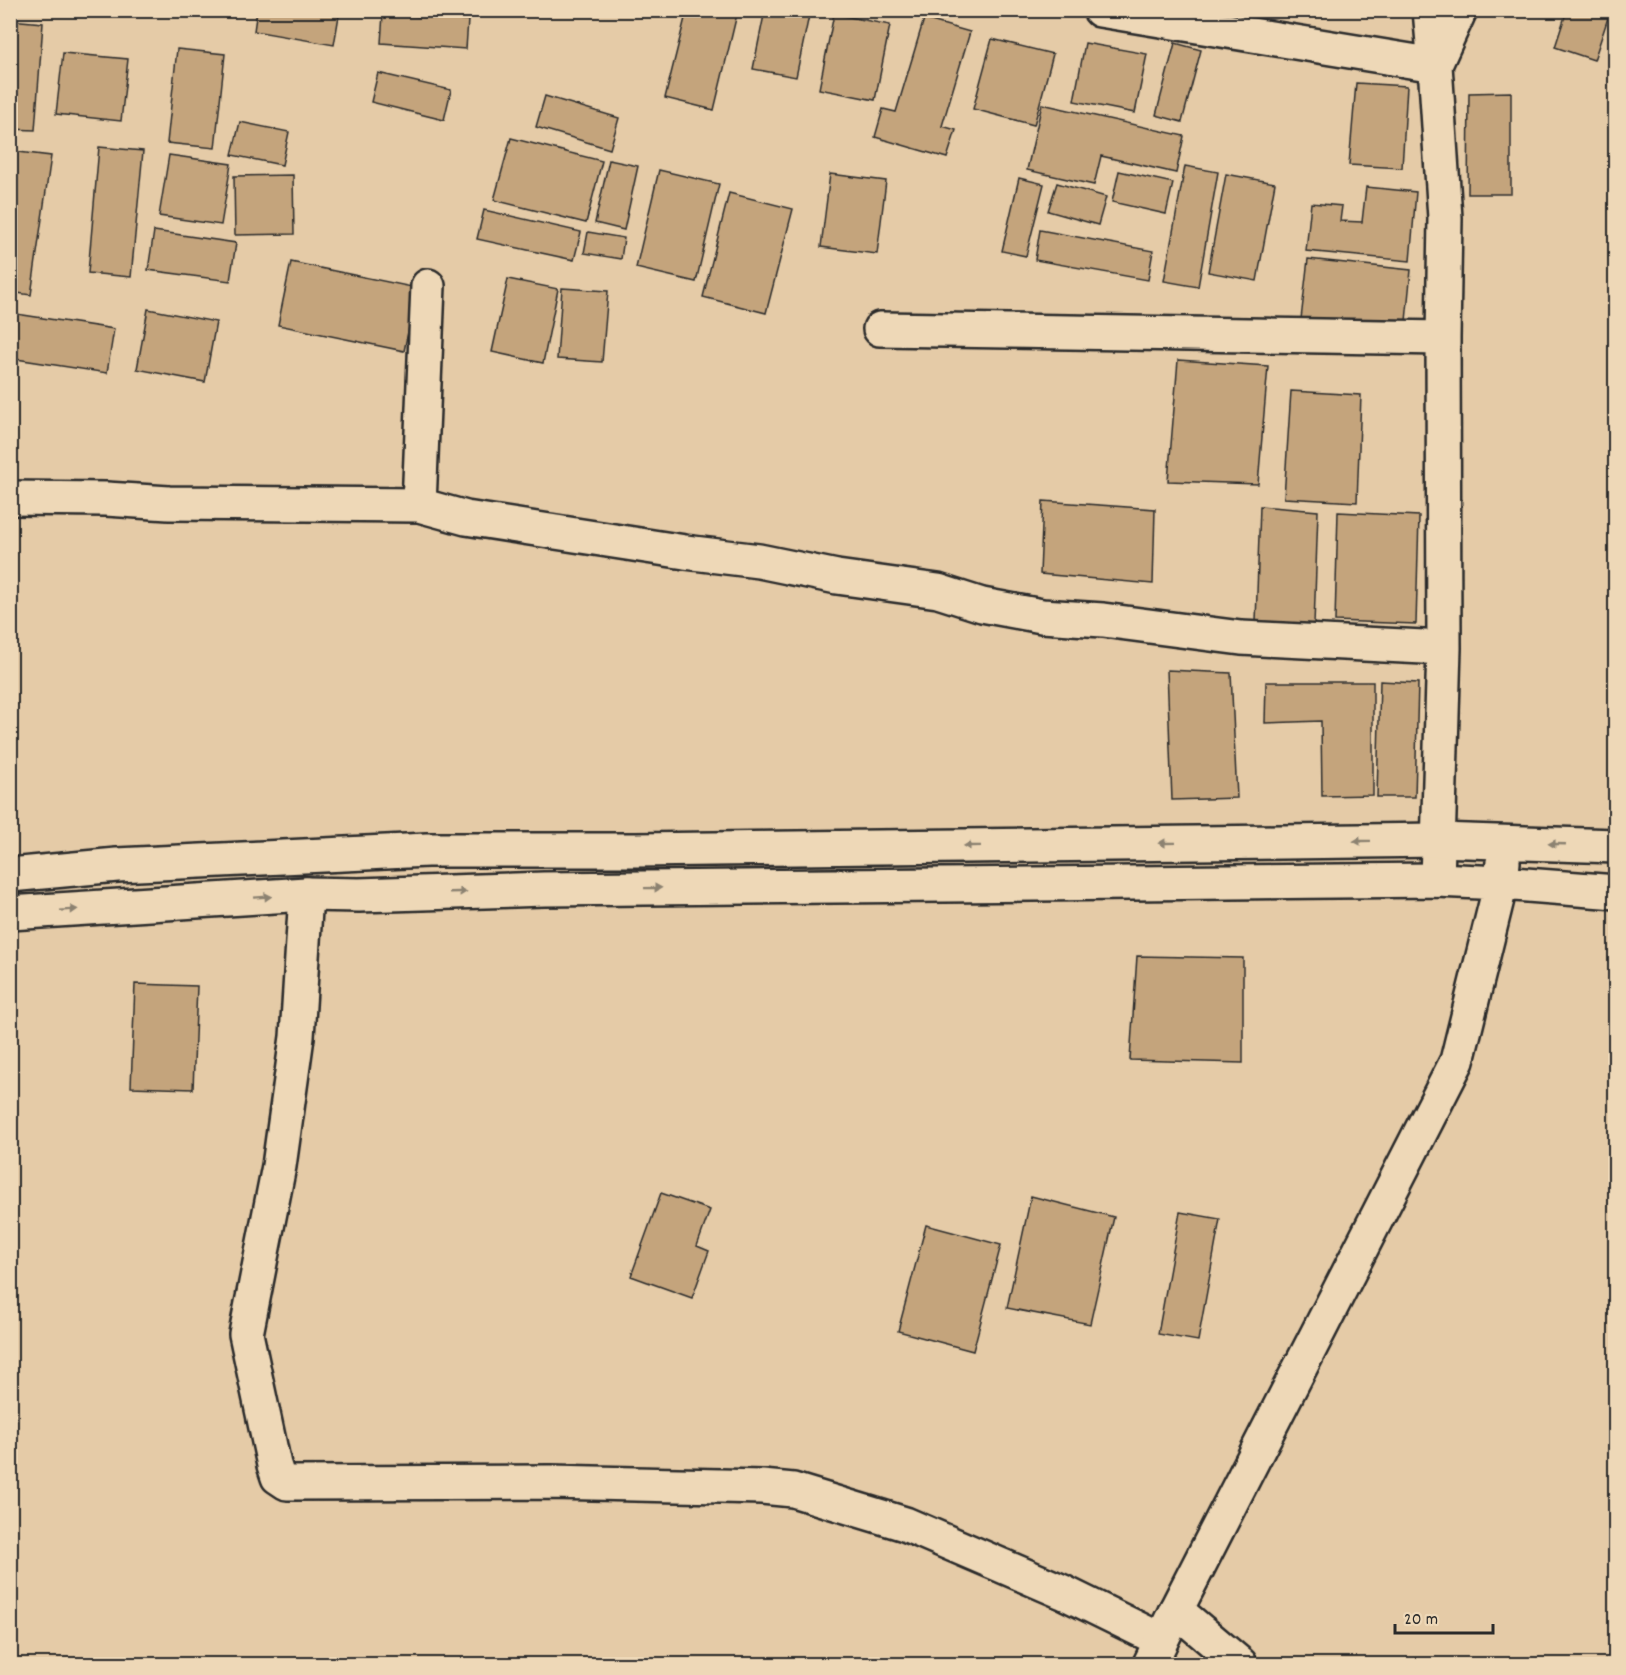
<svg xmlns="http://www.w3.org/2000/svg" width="1626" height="1675" font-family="Dekko,sans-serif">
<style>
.building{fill:#c4a47c;stroke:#2b2b2b;stroke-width:1.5}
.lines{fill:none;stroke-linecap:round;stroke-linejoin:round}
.street-casing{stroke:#2b2b2b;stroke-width:38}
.secondary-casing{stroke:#2b2b2b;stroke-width:38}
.street{stroke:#eed8b7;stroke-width:33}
.secondary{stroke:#eed8b7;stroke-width:33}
.oneway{fill:#8c8271}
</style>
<rect width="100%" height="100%" fill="#e5cba7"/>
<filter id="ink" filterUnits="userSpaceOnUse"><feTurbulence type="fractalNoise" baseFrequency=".0167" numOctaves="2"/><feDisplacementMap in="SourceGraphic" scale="12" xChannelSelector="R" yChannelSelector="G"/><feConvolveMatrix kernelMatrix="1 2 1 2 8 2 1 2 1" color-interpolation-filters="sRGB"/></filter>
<g filter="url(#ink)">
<path class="building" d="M 257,10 L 340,10 L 334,45 L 254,31 Z
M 687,10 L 738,10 L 714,110 L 665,98 Z
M 765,10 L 810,11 L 796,77 L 753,69 Z
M 1567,10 L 1610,12 L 1594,60 L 1555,47 Z
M 383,14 L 468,20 L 466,49 L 381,43 Z
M 834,14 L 890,25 L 875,100 L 819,89 Z
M 924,19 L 970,32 L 942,126 L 956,130 L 947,158 L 875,137 L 883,109 L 896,112 Z
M 10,20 L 43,23 L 35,130 L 10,129 Z
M 992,39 L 1053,54 L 1034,125 L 973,109 Z
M 1085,43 L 1147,54 L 1135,113 L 1074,101 Z
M 1175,43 L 1201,50 L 1182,122 L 1156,115 Z
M 177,49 L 225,54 L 215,148 L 167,143 Z
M 63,53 L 128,59 L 121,121 L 56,114 Z
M 378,73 L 451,90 L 444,120 L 371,102 Z
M 1356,83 L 1407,86 L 1402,168 L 1349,165 Z
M 1511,92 L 1511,194 L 1468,194 L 1469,93 Z
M 545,96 L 619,118 L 610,149 L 536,127 Z
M 1042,104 L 1184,136 L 1176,173 L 1101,156 L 1094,185 L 1027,170 Z
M 240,122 L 289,132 L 282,165 L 232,155 Z
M 511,138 L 602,161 L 586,223 L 494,200 Z
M 99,147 L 143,151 L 131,277 L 88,273 Z
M 10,151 L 51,156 L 31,295 L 10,292 Z
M 169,155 L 231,164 L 221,225 L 159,216 Z
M 609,160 L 638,166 L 624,230 L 595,223 Z
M 1185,166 L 1218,172 L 1198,287 L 1164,281 Z
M 659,170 L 719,184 L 696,282 L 636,268 Z
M 1119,171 L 1173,183 L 1166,214 L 1112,202 Z
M 830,174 L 886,181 L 877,254 L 821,247 Z
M 1226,174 L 1275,183 L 1257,281 L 1208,272 Z
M 293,175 L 294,234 L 235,235 L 234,176 Z
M 1019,178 L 1044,184 L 1026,256 L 1002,251 Z
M 1057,183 L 1106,197 L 1098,225 L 1048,211 Z
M 1366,187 L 1416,192 L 1410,261 L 1306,251 L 1311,203 L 1342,206 L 1340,221 L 1362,222 Z
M 729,193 L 793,209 L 766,313 L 703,297 Z
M 484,210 L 581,232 L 574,260 L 477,239 Z
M 1040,230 L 1153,251 L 1148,280 L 1035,260 Z
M 154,231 L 236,243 L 230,281 L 148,270 Z
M 588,232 L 624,238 L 621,259 L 584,253 Z
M 1308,259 L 1411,270 L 1405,331 L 1301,319 Z
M 291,262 L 417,288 L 404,351 L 278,325 Z
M 508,279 L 558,289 L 543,363 L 492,352 Z
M 562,288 L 608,291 L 602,362 L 557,359 Z
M 148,309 L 216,322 L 205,382 L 137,369 Z
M 10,313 L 114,329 L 107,373 L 10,358 Z
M 1178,360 L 1268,366 L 1258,484 L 1168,481 Z
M 1291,391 L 1361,395 L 1357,502 L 1284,498 Z
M 1043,501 L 1155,509 L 1153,584 L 1040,574 Z
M 1260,506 L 1318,511 L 1314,625 L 1256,622 Z
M 1338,512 L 1419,516 L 1416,624 L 1335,621 Z
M 1167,670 L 1231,673 L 1237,798 L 1172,800 Z
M 1380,681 L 1418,683 L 1415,797 L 1377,797 Z
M 1266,682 L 1373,682 L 1373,795 L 1322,796 L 1321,721 L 1265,723 Z
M 1137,956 L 1243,958 L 1243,1063 L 1130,1060 Z
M 135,984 L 197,986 L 193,1089 L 131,1087 Z
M 661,1193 L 710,1210 L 697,1246 L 709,1251 L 692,1298 L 631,1276 Z
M 1031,1196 L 1114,1217 L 1090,1324 L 1007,1308 Z
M 1180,1212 L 1220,1219 L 1198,1341 L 1158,1334 Z
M 926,1225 L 1001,1245 L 973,1351 L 898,1331 Z
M 10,1404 L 15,1404 L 18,1462 L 10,1463 Z"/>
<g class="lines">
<defs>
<path id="street" d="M 1100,10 L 1435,65 L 1460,10
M 1430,10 L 1435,65 L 1445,218 L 1443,338 L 1444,648 L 1437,880
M 880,329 L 1443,338
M 10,498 L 106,499 L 169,503 L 419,505 L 466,518 L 685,552 L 759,561 L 837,577 L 938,591 L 982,605 L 1042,616 L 1103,620 L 1241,638 L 1444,648
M 419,505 L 428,286
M 306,894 L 297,1037 L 279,1166 L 246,1334 L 274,1465 L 278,1477 L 287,1483 L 551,1482 L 762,1487 L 793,1490 L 905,1524 L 1063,1592 L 1161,1640
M 1176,1610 L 1240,1664"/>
<path id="secondary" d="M 10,875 L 117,865 L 427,850 L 636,850 L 1439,840 L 1616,846
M 10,913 L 306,894 L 359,895 L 544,889 L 1437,880 L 1501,883 L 1616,892
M 1150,1664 L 1176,1610 L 1457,1061 L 1501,883 L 1503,862"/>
</defs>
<use href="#street" class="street-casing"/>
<use href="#secondary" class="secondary-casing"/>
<use href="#street" class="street"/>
<use href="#secondary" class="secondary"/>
</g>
<defs><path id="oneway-solid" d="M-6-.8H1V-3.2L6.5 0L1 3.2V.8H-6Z" transform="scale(1.5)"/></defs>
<g class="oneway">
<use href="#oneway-solid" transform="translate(1362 841) rotate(179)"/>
<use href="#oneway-solid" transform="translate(1167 843) rotate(179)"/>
<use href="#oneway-solid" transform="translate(1557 844) rotate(-178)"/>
<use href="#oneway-solid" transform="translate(972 846) rotate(179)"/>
<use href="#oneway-solid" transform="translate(653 888) rotate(-1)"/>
<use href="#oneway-solid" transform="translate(458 892) rotate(-2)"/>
<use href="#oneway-solid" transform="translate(263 897) rotate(-4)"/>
<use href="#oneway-solid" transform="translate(69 910) rotate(-4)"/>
</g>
</g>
<rect width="1626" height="1675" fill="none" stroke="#eed8b7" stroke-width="36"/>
<rect x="18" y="18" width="1590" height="1639" fill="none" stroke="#2b2b2b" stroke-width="2" filter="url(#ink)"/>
<path d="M1395 1624v9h98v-9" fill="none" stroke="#2b2b2b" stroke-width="3"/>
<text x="1404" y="1624" font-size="18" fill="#2b2b2b" stroke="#eed8b7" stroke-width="4.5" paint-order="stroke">20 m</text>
</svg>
